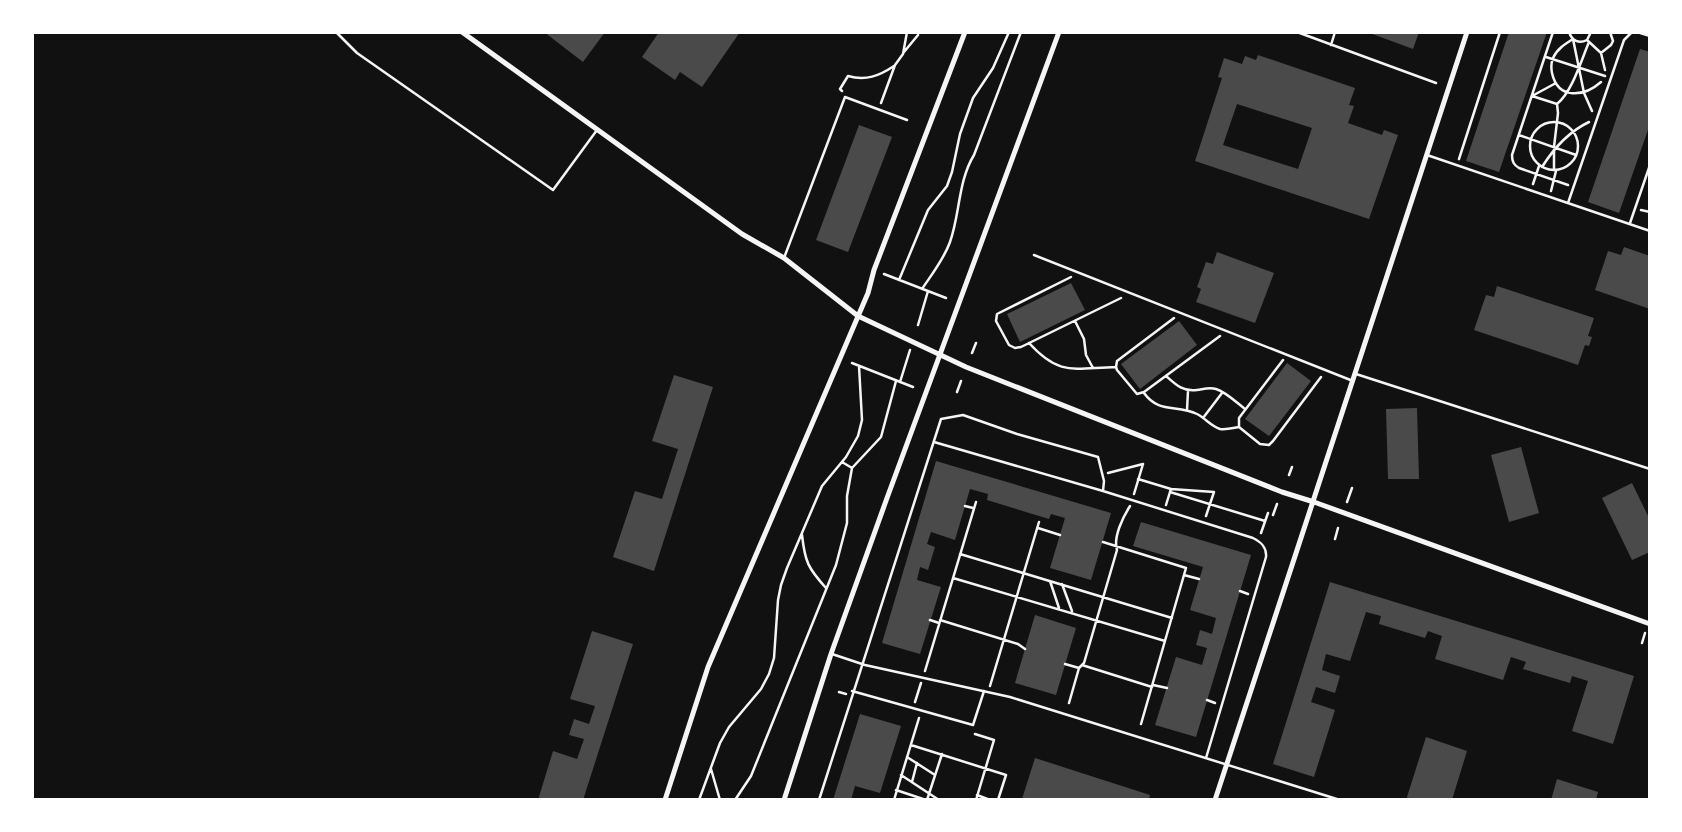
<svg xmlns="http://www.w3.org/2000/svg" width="1682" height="832" font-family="'Fira Sans Condensed',sans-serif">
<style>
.building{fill:#4a4a4a;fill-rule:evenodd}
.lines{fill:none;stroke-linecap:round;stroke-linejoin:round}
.path{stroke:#f5f5f5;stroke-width:2.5}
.service{stroke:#f5f5f5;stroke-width:2.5}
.minor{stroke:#f5f5f5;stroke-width:5}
</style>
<rect width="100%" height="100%" fill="#111"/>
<path class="building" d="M 544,32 L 605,32 L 583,62 Z
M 659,32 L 740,32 L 702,87 L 680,72 L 675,80 L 642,57 Z
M 1367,32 L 1419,32 L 1413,49 Z
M 1509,32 L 1547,32 L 1499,172 L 1466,161 Z
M 1640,49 L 1650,52 L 1650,124 L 1619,213 L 1588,202 Z
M 1258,55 L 1355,88 L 1349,105 L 1354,106 L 1348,123 L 1382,135 L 1384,130 L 1398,135 L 1369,219 L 1195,161 L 1222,78 L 1218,77 L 1224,58 L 1242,64 L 1245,56 L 1256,60 ZM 1237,104 L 1312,128 L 1298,169 L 1223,145 Z
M 859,125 L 892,137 L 848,252 L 816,240 Z
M 1624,247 L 1650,256 L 1650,309 L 1595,290 L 1608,251 L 1621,255 Z
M 1217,252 L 1274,273 L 1255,323 L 1196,302 L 1201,289 L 1197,287 L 1206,262 L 1213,264 Z
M 1071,283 L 1085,310 L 1020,342 L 1007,314 Z
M 1497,286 L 1594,318 L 1588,336 L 1592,337 L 1589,346 L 1585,345 L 1578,365 L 1474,330 L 1486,295 L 1494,297 Z
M 1179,321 L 1197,345 L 1140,389 L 1121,364 Z
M 1287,363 L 1311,381 L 1269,436 L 1245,419 Z
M 674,375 L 713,387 L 654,571 L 613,557 L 635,491 L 662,499 L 678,449 L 652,441 Z
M 1417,408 L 1419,479 L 1388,479 L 1386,409 Z
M 1521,447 L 1539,513 L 1509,522 L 1491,455 Z
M 936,461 L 1111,513 L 1091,580 L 1050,568 L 1065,518 L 1051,514 L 1049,519 L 987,500 L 988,494 L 970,489 L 955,540 L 931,532 L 927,544 L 935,547 L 928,570 L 920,567 L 917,580 L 941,587 L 920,654 L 882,643 Z
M 1632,483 L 1650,520 L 1650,552 L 1632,560 L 1602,498 Z
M 1141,522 L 1251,555 L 1196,737 L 1155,725 L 1176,657 L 1202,665 L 1207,648 L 1196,645 L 1200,630 L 1212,634 L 1216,618 L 1190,610 L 1203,567 L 1133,546 Z
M 1330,582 L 1634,676 L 1613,744 L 1572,731 L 1588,681 L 1572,676 L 1570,683 L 1523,669 L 1526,662 L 1511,657 L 1503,680 L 1435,659 L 1442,636 L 1428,631 L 1425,638 L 1379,624 L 1381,616 L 1366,612 L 1350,661 L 1326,654 L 1322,670 L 1340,676 L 1335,693 L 1316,687 L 1311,702 L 1335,710 L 1314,777 L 1273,764 Z
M 1035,615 L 1076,628 L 1056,695 L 1015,683 Z
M 592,631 L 633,644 L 584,797 L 583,800 L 538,800 L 553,751 L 577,759 L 584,739 L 569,735 L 574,719 L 589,724 L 595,706 L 570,699 Z
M 860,714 L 901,726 L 880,793 L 855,786 L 851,800 L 833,800 Z
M 1426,737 L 1467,751 L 1452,800 L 1406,800 Z
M 1035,758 L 1150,795 L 1149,800 L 1022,799 Z
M 1557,779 L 1598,792 L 1596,800 L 1551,800 Z"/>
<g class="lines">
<path class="path" d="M 1297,32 L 1436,83
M 1553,32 L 1512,155 C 1512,162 1514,165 1519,168 L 1568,185
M 1569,32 C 1572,41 1579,44 1587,40 L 1591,32
M 1573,39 L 1584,93 L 1592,111
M 1573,39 C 1565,44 1557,49 1553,58 C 1551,63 1551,68 1552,73 C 1558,100 1584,97 1601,82
M 1587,40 L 1601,53 L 1611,45 L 1613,41 L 1610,32
M 1331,45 L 1335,32
M 904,52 L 918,35
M 1601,53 L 1605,70
M 1546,57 L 1605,76
M 842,91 L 840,89 L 848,76 C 866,81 879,76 894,66
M 1532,96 L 1557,104 C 1572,92 1581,61 1589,42
M 1532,96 L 1556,83
M 881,103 L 895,65 L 903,54 L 907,32
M1530 146a24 24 0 1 1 48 0a24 24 0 1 1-48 0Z
M 1519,135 L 1576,155
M 1459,159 L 1500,32
M 1542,167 C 1554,148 1568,132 1589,122
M 1554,170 L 1554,147 L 1558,113 L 1557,104
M 1533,184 L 1539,166
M 1551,191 L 1556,171
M 1641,210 L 1650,212
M 884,274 L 946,298
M 1071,277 L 997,314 L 996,321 L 1009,345 L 1015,348 L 1021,347 L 1121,298
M 899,280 L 928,210 L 947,186 L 952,172 L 960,134 L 973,98 L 993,68 L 1009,32
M 922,289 C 932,274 944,259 950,242 C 960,214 958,181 974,155 L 1021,32
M 1174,318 L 1117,361 L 1116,367 L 1117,370 L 1137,394 L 1144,392 L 1220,336
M 1075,321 L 1084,339 L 1086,355 L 1093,368
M 918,325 L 928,291
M 1029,343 C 1060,377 1074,368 1116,367
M 972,353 L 976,343
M 1283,360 L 1239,418 L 1239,427 L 1260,444 L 1269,445 L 1273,441 L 1321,377
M 852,363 L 913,387
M 1166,376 C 1176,385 1183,392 1197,390 C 1204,389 1209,387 1216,389 C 1226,392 1237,403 1245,409
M 900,382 L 910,350
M 957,392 L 961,381
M 1144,393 C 1159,414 1177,404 1197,414 C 1205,418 1211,426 1220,429 C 1226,430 1233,428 1239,427
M 1187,410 L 1188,391
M 1203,418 L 1222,393
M 842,462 L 852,468
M 1108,473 L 1143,464
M 1289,475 L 1292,467
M 1138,479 L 1171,489 L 1170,492 L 1265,521
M 1171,489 L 1214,492 L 1206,516
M 1134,494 L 1143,464
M 1347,502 L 1352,488
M 1166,505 L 1170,492
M 965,506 L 973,508
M 1273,515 L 1277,504
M 1038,528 L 1060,535
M 1261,533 L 1268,513
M 802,535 C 805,562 808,568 826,588
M 1335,539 L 1338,528
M 1103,542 L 1186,568 L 1141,724
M 960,554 L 1172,618
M 1184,575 L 1199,579
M 953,578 L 1165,641
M 1050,581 L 1059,608
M 1062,584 L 1072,611
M 1240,591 L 1248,594
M 930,620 L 939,623
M 940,620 L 1018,644 L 1025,649
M 1642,643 L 1645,633
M 1065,664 L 1079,668
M 1082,665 L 1152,687
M 925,671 L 976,502
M 1153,685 L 1167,688
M 990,686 L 1039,522
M 839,692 L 846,694
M 1207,700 L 1215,703
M 915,702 L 921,683
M 1069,703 L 1079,668 L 1084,663 L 1117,550 C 1113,537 1123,517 1130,506
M 975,734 L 994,740 L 976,800
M 911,745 L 1006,775 L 998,800
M 907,757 L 935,775
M 711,769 L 720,800
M 901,775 L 939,800
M 912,782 L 917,763
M 896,790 L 926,800
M 977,795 L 990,800
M 699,800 L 720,743 L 729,727 L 761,689 L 769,674 L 774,658 L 778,600 L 781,585 L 787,568 L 822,486 L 846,457 L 858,436 L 862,420 L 859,366
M 735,800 L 751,776 L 836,565 L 847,523 L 847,496 L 852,468 L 881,437 L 896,381
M 894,800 L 919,718
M 927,800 L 942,754"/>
<path class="service" d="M 336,32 L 357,53 L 553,190 L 597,130
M 1637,32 L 1650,36
M 1427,155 L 1650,231
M 1568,203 L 1624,40 L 1631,33 L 1636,32
M 1630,223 L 1650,165
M 1034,255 L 1353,381
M 784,258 L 845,97 L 907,120
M 1356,374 L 1650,469
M 934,442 L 1103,491 L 1253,538 C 1261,542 1267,547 1266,557 L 1206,758
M 832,654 L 865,665 L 1010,697 L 1340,800
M 852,691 L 973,725 L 984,691
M 819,800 L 941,419 L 963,415 L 1017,434 L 1098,457 L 1104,481 L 1103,491"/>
<path class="minor" d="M 462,32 L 742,234 L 784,258 L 858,316 L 966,367 L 1282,492 L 1314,502 L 1650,624
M 665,800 L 708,667 L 868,293 L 874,270 L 965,32
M 784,800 L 831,654 L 887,498 L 1059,32
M 1215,800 L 1467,32"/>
</g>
<rect width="1682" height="832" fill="none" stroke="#ffffff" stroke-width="68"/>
</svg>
